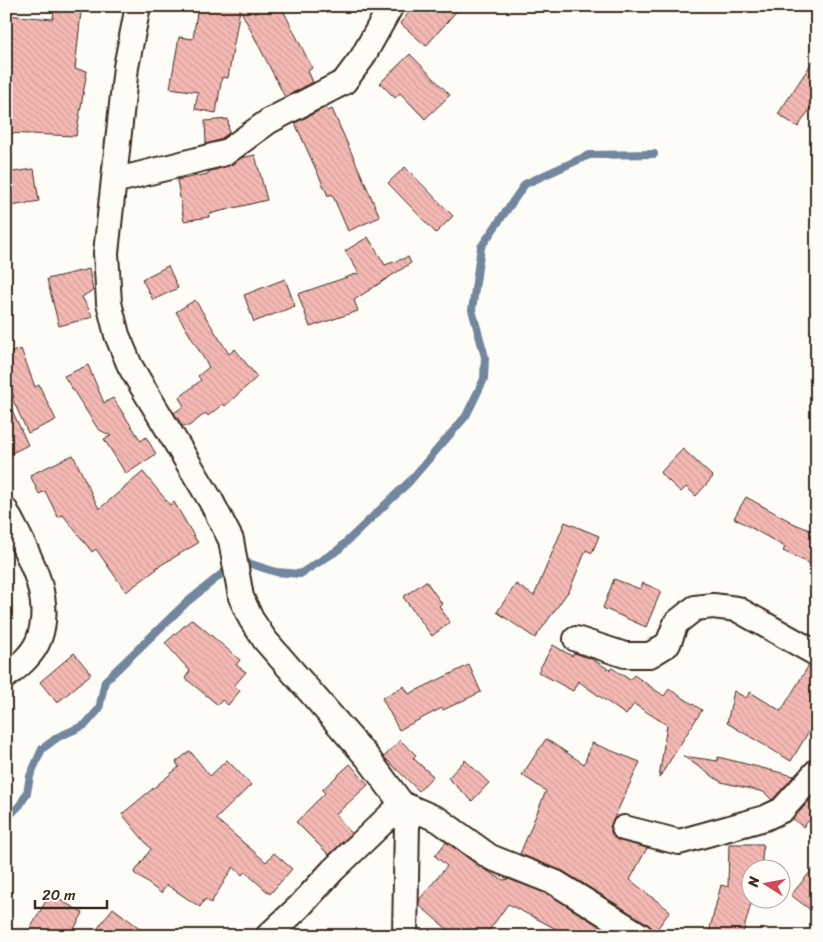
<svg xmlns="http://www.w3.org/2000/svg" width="823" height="942" font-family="Sriracha,sans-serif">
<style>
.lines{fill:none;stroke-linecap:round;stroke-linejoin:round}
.stream{stroke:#72869d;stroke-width:8}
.building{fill:url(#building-back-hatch);stroke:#3b2a1e}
.minor-casing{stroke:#3b2a1e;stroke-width:28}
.minor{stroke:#fdfcf7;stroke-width:24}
</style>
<defs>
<pattern id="building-back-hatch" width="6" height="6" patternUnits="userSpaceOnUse" patternTransform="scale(1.25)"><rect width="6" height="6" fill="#f5b9b5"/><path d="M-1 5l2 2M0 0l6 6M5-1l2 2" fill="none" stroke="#d39f9b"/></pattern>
</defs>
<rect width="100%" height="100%" fill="#fdfcf7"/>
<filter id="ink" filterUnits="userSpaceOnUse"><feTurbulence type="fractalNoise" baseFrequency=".02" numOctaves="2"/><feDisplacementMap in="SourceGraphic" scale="10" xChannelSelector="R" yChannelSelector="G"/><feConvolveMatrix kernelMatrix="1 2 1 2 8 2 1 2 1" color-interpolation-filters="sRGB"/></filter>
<g filter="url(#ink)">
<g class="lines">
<path class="stream" d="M 245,562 L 276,572 L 300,574 L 338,550 L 409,482 L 466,416 L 484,379 L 485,357 L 472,310 L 481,247 L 525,184 L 589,155 L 654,154
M 6,819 L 20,805 L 27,793 L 30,776 L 42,749 L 58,737 L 85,725 L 99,709 L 105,681 L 186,603 L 230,567"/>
</g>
<path class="building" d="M 198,6 L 281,6 L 312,68 L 308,71 L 313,82 L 285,97 L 240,9 L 228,78 L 222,77 L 216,113 L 195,109 L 198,92 L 170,88 L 179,37 L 193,39 Z
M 415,6 L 461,6 L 426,46 L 400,23 Z
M 54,9 L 81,12 L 75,69 L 87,71 L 76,136 L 6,133 L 6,15 L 53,19 Z
M 410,54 L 450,95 L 425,119 L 400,93 L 395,98 L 380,83 Z
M 817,55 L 817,98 L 798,127 L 778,114 Z
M 326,107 L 328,111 L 332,109 L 380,217 L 348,231 L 332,194 L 328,196 L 295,123 Z
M 228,119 L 229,133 L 219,140 L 206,144 L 205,121 Z
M 255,155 L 267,200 L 209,214 L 209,217 L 184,221 L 177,180 L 208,174 L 208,172 L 228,166 L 241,158 Z
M 405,167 L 453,216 L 436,233 L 388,183 Z
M 34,169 L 39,201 L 6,207 L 6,173 Z
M 368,237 L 385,265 L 408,257 L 411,263 L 354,300 L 358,311 L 310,327 L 298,294 L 359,273 L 345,251 Z
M 168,266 L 178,288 L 153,300 L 142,279 Z
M 89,269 L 93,290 L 82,297 L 93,317 L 59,326 L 47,279 Z
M 285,279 L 295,306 L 254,322 L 244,295 Z
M 195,300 L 229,354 L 235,349 L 257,377 L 225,406 L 223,404 L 208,416 L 206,413 L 189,426 L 182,426 L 174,413 L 184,406 L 179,398 L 201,380 L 198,376 L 209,367 L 176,312 Z
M 21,349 L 35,387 L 39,385 L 56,420 L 28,433 L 12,398 L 14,397 L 6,371 L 6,354 Z
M 88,365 L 104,403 L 113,398 L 141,441 L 146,437 L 156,454 L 126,474 L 104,439 L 111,436 L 98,429 L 64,376 Z
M 6,397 L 28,445 L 6,456 Z
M 683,449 L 713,477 L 696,496 L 686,487 L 681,492 L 660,473 Z
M 73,455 L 99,509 L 143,472 L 170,505 L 174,502 L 198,543 L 156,568 L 157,569 L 126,592 L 96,549 L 92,552 L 63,515 L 58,517 L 45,491 L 39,494 L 30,475 Z
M 746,497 L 795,524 L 817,533 L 817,567 L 783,551 L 785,547 L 734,518 Z
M 565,522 L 599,536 L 592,553 L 586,550 L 570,589 L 535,638 L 497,612 L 516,584 L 534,596 Z
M 614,579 L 640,589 L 643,583 L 661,591 L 646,627 L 603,608 Z
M 426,581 L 442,604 L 439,606 L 450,622 L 432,636 L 403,597 Z
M 192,619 L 240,660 L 236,665 L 246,672 L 234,686 L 240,691 L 228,705 L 222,700 L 218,705 L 185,678 L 190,671 L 165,643 Z
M 553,645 L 572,656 L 574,653 L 590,658 L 610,670 L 612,668 L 630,680 L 634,675 L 664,696 L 669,689 L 702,710 L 659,778 L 667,725 L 634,704 L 626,715 L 578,681 L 573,691 L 538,672 Z
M 74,653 L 91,674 L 57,703 L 40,682 Z
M 469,665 L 481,692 L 443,710 L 442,708 L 399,730 L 382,698 L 404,686 L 409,694 Z
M 809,665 L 817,668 L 817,718 L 791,761 L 727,723 L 734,691 L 746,698 L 750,692 L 781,711 Z
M 546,739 L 584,764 L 592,743 L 640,762 L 610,827 L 614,837 L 620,841 L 647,848 L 630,880 L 670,911 L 655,932 L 648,924 L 563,871 L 520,854 L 546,791 L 522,775 Z
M 400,740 L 416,755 L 413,758 L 433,776 L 419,791 L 384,757 Z
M 190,751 L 210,776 L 227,760 L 251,785 L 216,819 L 266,862 L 274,853 L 292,869 L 270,894 L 245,872 L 242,875 L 233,867 L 211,903 L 205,899 L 200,907 L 167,885 L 161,893 L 134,873 L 151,849 L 122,814 L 179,767 L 176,762 Z
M 683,756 L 718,761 L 718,757 L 794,776 L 772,800 L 764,792 L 721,782 Z
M 465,760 L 489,783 L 472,801 L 448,778 Z
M 350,764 L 368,785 L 336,814 L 351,834 L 329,855 L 296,822 L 325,793 L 322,790 Z
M 817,792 L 817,812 L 803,827 L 793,819 Z
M 446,842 L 482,868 L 503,880 L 509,879 L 550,895 L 602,928 L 595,936 L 570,936 L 508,904 L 485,936 L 455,936 L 419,905 L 419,900 L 447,866 L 435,856 Z
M 729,844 L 763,844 L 762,860 L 760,870 L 750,870 L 752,900 L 742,936 L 708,936 L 721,885 L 728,887 Z
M 817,864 L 817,915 L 791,895 Z
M 50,894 L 83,913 L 70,936 L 26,936 Z
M 113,908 L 150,936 L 92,936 Z"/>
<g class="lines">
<defs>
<path id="minor" d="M 138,6 L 126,67 L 106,253 L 109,303 L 117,335 L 130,366 L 211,501 L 231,540 L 241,597 L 251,619 L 265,640 L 367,757 L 402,804 L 407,824 L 405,936
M 114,181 L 225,153 L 269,121 L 344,82 L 362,58 L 391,6
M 6,511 C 25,549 55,595 39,639 C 33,655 19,666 6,676
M 576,639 L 625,655 L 650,655 L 668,644 L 676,623 L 695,608 L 713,606 L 737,609 L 817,654
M 624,828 L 679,842 L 765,818 L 782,810 L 817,771
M 268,936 L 299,907 L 333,870 L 402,804 L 439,820 L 490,857 L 556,883 L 641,936"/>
</defs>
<use href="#minor" class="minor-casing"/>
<use href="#minor" class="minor"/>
</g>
</g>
<rect width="823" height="942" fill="none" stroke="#fdfcf7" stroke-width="25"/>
<rect x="12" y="12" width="798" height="917" fill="none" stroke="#3b2a1e" stroke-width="2" filter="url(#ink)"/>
<g transform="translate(766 884) rotate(281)"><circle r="24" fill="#fdfcf7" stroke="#afa8a0"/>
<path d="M0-4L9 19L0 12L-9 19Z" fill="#d1495b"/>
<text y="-8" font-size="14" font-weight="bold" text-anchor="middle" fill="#3b2a1e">N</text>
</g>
<path d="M35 900v8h72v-8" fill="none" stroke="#3b2a1e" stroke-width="2.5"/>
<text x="42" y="900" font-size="15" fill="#3b2a1e" stroke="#fdfcf7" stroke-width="4" paint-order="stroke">20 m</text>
</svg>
